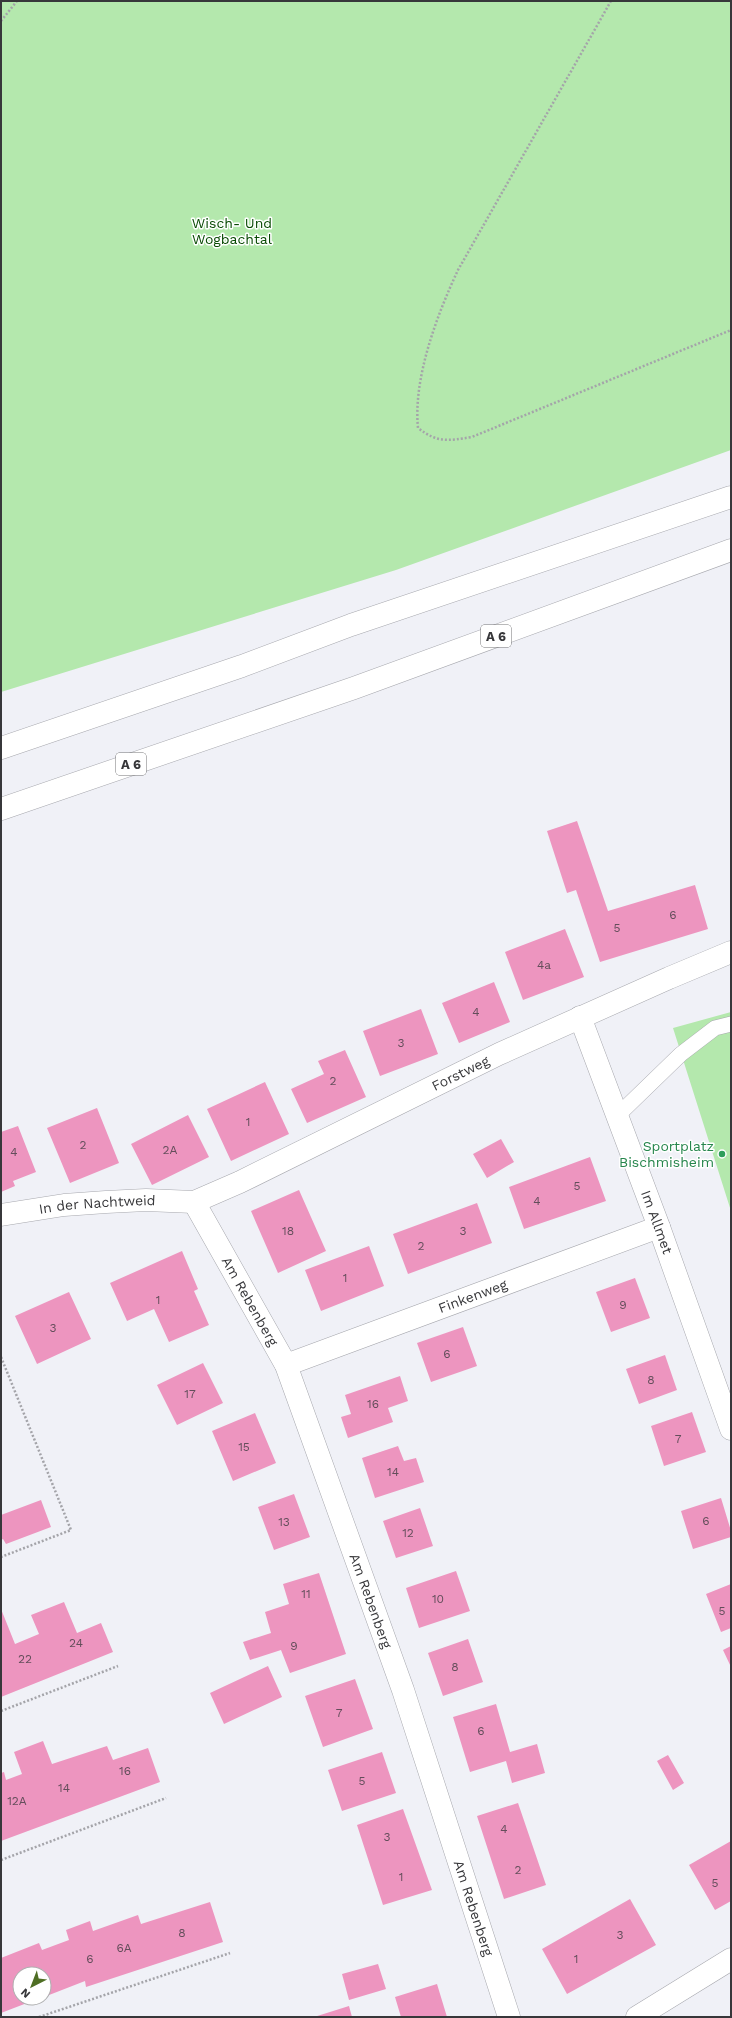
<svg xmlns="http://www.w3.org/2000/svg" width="732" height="2018" font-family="'Work Sans',sans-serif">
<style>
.green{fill:#b4e8ad}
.building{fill:#ed95bf}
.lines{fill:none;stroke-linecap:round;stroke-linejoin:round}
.lane-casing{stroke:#a7a8ae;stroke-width:16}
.street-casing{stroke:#a7a8ae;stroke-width:23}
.highway-casing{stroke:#a7a8ae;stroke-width:23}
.path{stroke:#a4a4a9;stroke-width:2.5;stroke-dasharray:2 2;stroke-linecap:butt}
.lane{stroke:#fff;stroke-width:15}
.street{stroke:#fff;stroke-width:22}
.highway{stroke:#fff;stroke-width:22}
.leisure-dot{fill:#2e9e5b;stroke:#fff;stroke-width:1.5}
.labels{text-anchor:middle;stroke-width:3;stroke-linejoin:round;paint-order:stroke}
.number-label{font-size:12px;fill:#644e5b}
.shield{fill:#fff;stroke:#737375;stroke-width:1}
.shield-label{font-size:13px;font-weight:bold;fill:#37373a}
.park-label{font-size:14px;fill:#084a03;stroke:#fff}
.street-label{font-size:14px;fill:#37373a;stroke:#fff}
.leisure-label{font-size:14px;fill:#27864d;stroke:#fff;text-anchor:end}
</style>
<rect width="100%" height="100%" fill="#f0f1f7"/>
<path class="green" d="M 1,1 L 731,1 L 731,450 L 396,570 L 1,692 Z
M 731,1012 L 731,1211 L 673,1028 Z"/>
<path class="building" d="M 577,821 L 608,911 L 695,885 L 708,929 L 600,962 L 576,890 L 567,893 L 547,831 Z
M 565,929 L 584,977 L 523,1000 L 505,952 Z
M 494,982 L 510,1022 L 459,1043 L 442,1003 Z
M 421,1009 L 438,1054 L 380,1076 L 363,1031 Z
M 345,1050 L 366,1097 L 307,1123 L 291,1089 L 324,1074 L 318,1061 Z
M 265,1082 L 289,1134 L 231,1161 L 207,1109 Z
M 97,1108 L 119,1163 L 70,1183 L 47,1128 Z
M 188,1115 L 209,1157 L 152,1185 L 131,1144 Z
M 18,1126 L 36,1172 L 13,1181 L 15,1186 L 1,1192 L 1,1132 Z
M 501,1139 L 514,1162 L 487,1178 L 473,1154 Z
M 590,1157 L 606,1201 L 524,1229 L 509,1187 Z
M 299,1190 L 326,1251 L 278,1273 L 251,1211 Z
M 477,1203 L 492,1243 L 408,1274 L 393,1234 Z
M 369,1246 L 384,1286 L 321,1311 L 305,1270 Z
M 182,1251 L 198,1289 L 194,1291 L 209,1325 L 169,1342 L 154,1309 L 127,1321 L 110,1283 Z
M 635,1278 L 650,1318 L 611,1332 L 596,1292 Z
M 69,1292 L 91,1339 L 37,1364 L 15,1316 Z
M 463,1327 L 477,1366 L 431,1382 L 417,1343 Z
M 665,1355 L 677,1390 L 639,1404 L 626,1369 Z
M 203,1363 L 223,1403 L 177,1425 L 157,1385 Z
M 400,1376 L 408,1401 L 388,1408 L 393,1422 L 348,1438 L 341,1417 L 351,1414 L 345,1395 Z
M 692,1412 L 706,1452 L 664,1466 L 651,1426 Z
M 255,1413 L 276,1463 L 233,1481 L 212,1431 Z
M 398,1446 L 404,1461 L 416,1458 L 424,1482 L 375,1498 L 362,1458 Z
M 294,1494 L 310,1537 L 274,1550 L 258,1507 Z
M 721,1498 L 731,1531 L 731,1537 L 693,1549 L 681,1511 Z
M 41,1500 L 51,1527 L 6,1544 L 3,1539 L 1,1540 L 1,1515 Z
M 420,1508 L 433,1546 L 396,1558 L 383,1521 Z
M 456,1571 L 470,1611 L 419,1628 L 406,1588 Z
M 319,1573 L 346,1654 L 290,1673 L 281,1650 L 250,1660 L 243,1642 L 271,1633 L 265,1612 L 289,1604 L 283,1584 Z
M 731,1584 L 731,1628 L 721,1632 L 706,1594 Z
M 64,1602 L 77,1633 L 101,1623 L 113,1652 L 1,1697 L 1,1609 L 15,1644 L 39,1634 L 31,1615 Z
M 468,1639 L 483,1682 L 443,1696 L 428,1653 Z
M 731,1646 L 731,1667 L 723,1650 Z
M 268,1666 L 282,1697 L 224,1724 L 210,1693 Z
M 355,1679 L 373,1729 L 323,1747 L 305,1696 Z
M 496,1704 L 510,1752 L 537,1744 L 545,1773 L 512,1783 L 506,1761 L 470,1772 L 453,1717 Z
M 43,1741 L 52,1764 L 107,1746 L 113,1760 L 148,1748 L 160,1782 L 1,1841 L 1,1773 L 4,1772 L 6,1780 L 22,1774 L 14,1752 Z
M 382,1752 L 396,1793 L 342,1811 L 328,1770 Z
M 668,1755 L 684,1783 L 673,1790 L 657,1761 Z
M 518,1803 L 546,1885 L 504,1899 L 477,1816 Z
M 403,1809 L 432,1890 L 383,1905 L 357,1825 Z
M 731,1841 L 731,1901 L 715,1910 L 689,1865 Z
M 630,1899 L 656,1945 L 567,1994 L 542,1949 Z
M 210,1902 L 223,1942 L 86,1987 L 85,1981 L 44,1997 L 44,1974 L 20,1974 L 20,1998 L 40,1998 L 1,2013 L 1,1958 L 39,1943 L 42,1950 L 69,1940 L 66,1930 L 90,1921 L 93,1931 L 138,1915 L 141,1924 Z
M 378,1964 L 386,1989 L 349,2000 L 342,1974 Z
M 437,1984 L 447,2017 L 401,2017 L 395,1997 Z
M 349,2006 L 352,2017 L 314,2017 Z"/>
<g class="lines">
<defs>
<path id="lane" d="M 617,1116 L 681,1054 L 715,1028 L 731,1024"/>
<g id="street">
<path id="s1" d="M 580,1017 L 659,1227 L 731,1429"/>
<path id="s2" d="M 194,1202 L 286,1365 L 403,1690 L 509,2017"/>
<path id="s3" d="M 1,1215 L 64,1205 L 106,1202 L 146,1200 L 194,1202 L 240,1182 L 499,1054 L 669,978 L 731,952"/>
<path id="s4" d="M 286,1365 L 659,1227"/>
<path d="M 637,2017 L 731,1959"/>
</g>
<path id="highway" d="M 1,748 L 242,666 L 351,625 L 731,497
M 1,809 L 354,688 L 731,550"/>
</defs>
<use href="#lane" class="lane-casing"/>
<use href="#street" class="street-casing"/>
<use href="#highway" class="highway-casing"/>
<path class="path" d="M 611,1 L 458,270 C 437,315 413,378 418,428 C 438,443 447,441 472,437 L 731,330
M 1,21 L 17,1
M 1,1357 L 71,1530 L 1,1557
M 1,1711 L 118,1666
M 1,1860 L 166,1798
M 39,2017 L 230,1953"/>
<use href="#lane" class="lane"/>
<use href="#street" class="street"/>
<use href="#highway" class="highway"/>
</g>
<circle class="leisure-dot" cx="722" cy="1154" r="4"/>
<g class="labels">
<g class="number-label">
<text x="673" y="919">6</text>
<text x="617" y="932">5</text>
<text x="544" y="969">4a</text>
<text x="476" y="1016">4</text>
<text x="401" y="1047">3</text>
<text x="333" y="1085">2</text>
<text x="248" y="1126">1</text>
<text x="83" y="1149">2</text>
<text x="170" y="1154">2A</text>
<text x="14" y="1156">4</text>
<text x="577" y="1190">5</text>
<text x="537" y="1205">4</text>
<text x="288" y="1235">18</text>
<text x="463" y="1235">3</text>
<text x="421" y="1250">2</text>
<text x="345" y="1282">1</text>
<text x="158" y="1304">1</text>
<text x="623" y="1309">9</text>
<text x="53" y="1332">3</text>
<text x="447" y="1358">6</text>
<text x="651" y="1384">8</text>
<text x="190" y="1398">17</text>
<text x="373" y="1408">16</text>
<text x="678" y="1443">7</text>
<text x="244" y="1451">15</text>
<text x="393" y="1476">14</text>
<text x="706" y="1525">6</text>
<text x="284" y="1526">13</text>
<text x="408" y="1537">12</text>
<text x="306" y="1598">11</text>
<text x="438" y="1603">10</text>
<text x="722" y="1615">5</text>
<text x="76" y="1647">24</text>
<text x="294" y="1650">9</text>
<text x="25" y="1663">22</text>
<text x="455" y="1671">8</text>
<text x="339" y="1717">7</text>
<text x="481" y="1735">6</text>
<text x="125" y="1775">16</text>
<text x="362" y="1785">5</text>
<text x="64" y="1792">14</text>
<text x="17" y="1805">12A</text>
<text x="504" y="1833">4</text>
<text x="387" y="1841">3</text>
<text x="518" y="1874">2</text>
<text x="401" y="1881">1</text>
<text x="715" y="1887">5</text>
<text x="182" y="1937">8</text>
<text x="620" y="1939">3</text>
<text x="124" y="1952">6A</text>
<text x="90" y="1963">6</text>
<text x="576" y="1963">1</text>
</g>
<g class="shield">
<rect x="481" y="625" width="30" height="22" rx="3"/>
<rect x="116" y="753" width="30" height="22" rx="3"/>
</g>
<g class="shield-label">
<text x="496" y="641">A 6</text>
<text x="131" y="769">A 6</text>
</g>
<g class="park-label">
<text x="232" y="228">Wisch- Und<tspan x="232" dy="16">Wogbachtal</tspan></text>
</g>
<g class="street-label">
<text dy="5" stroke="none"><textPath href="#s3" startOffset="490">Forstweg</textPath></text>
<text dy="5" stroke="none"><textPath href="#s3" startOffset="97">In der Nachtweid</textPath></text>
<text dy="5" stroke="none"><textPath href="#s1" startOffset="219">Im Allmet</textPath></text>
<text dy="5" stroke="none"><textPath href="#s4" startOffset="199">Finkenweg</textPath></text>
<text dy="5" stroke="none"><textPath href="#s2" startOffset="114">Am Rebenberg</textPath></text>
<text dy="5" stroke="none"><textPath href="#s2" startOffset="438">Am Rebenberg</textPath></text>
<text dy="5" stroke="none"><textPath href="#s2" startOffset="762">Am Rebenberg</textPath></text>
</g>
<g class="leisure-label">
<text x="714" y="1151">Sportplatz<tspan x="714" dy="16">Bischmisheim</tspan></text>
</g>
</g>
<rect width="732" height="2018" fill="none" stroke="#37373a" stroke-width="4"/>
<g transform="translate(32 1986) rotate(222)"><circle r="19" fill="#ffffff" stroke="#afafb0"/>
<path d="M0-3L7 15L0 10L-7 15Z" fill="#4f6e24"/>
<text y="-6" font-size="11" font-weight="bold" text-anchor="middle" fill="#37373a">N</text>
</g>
</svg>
